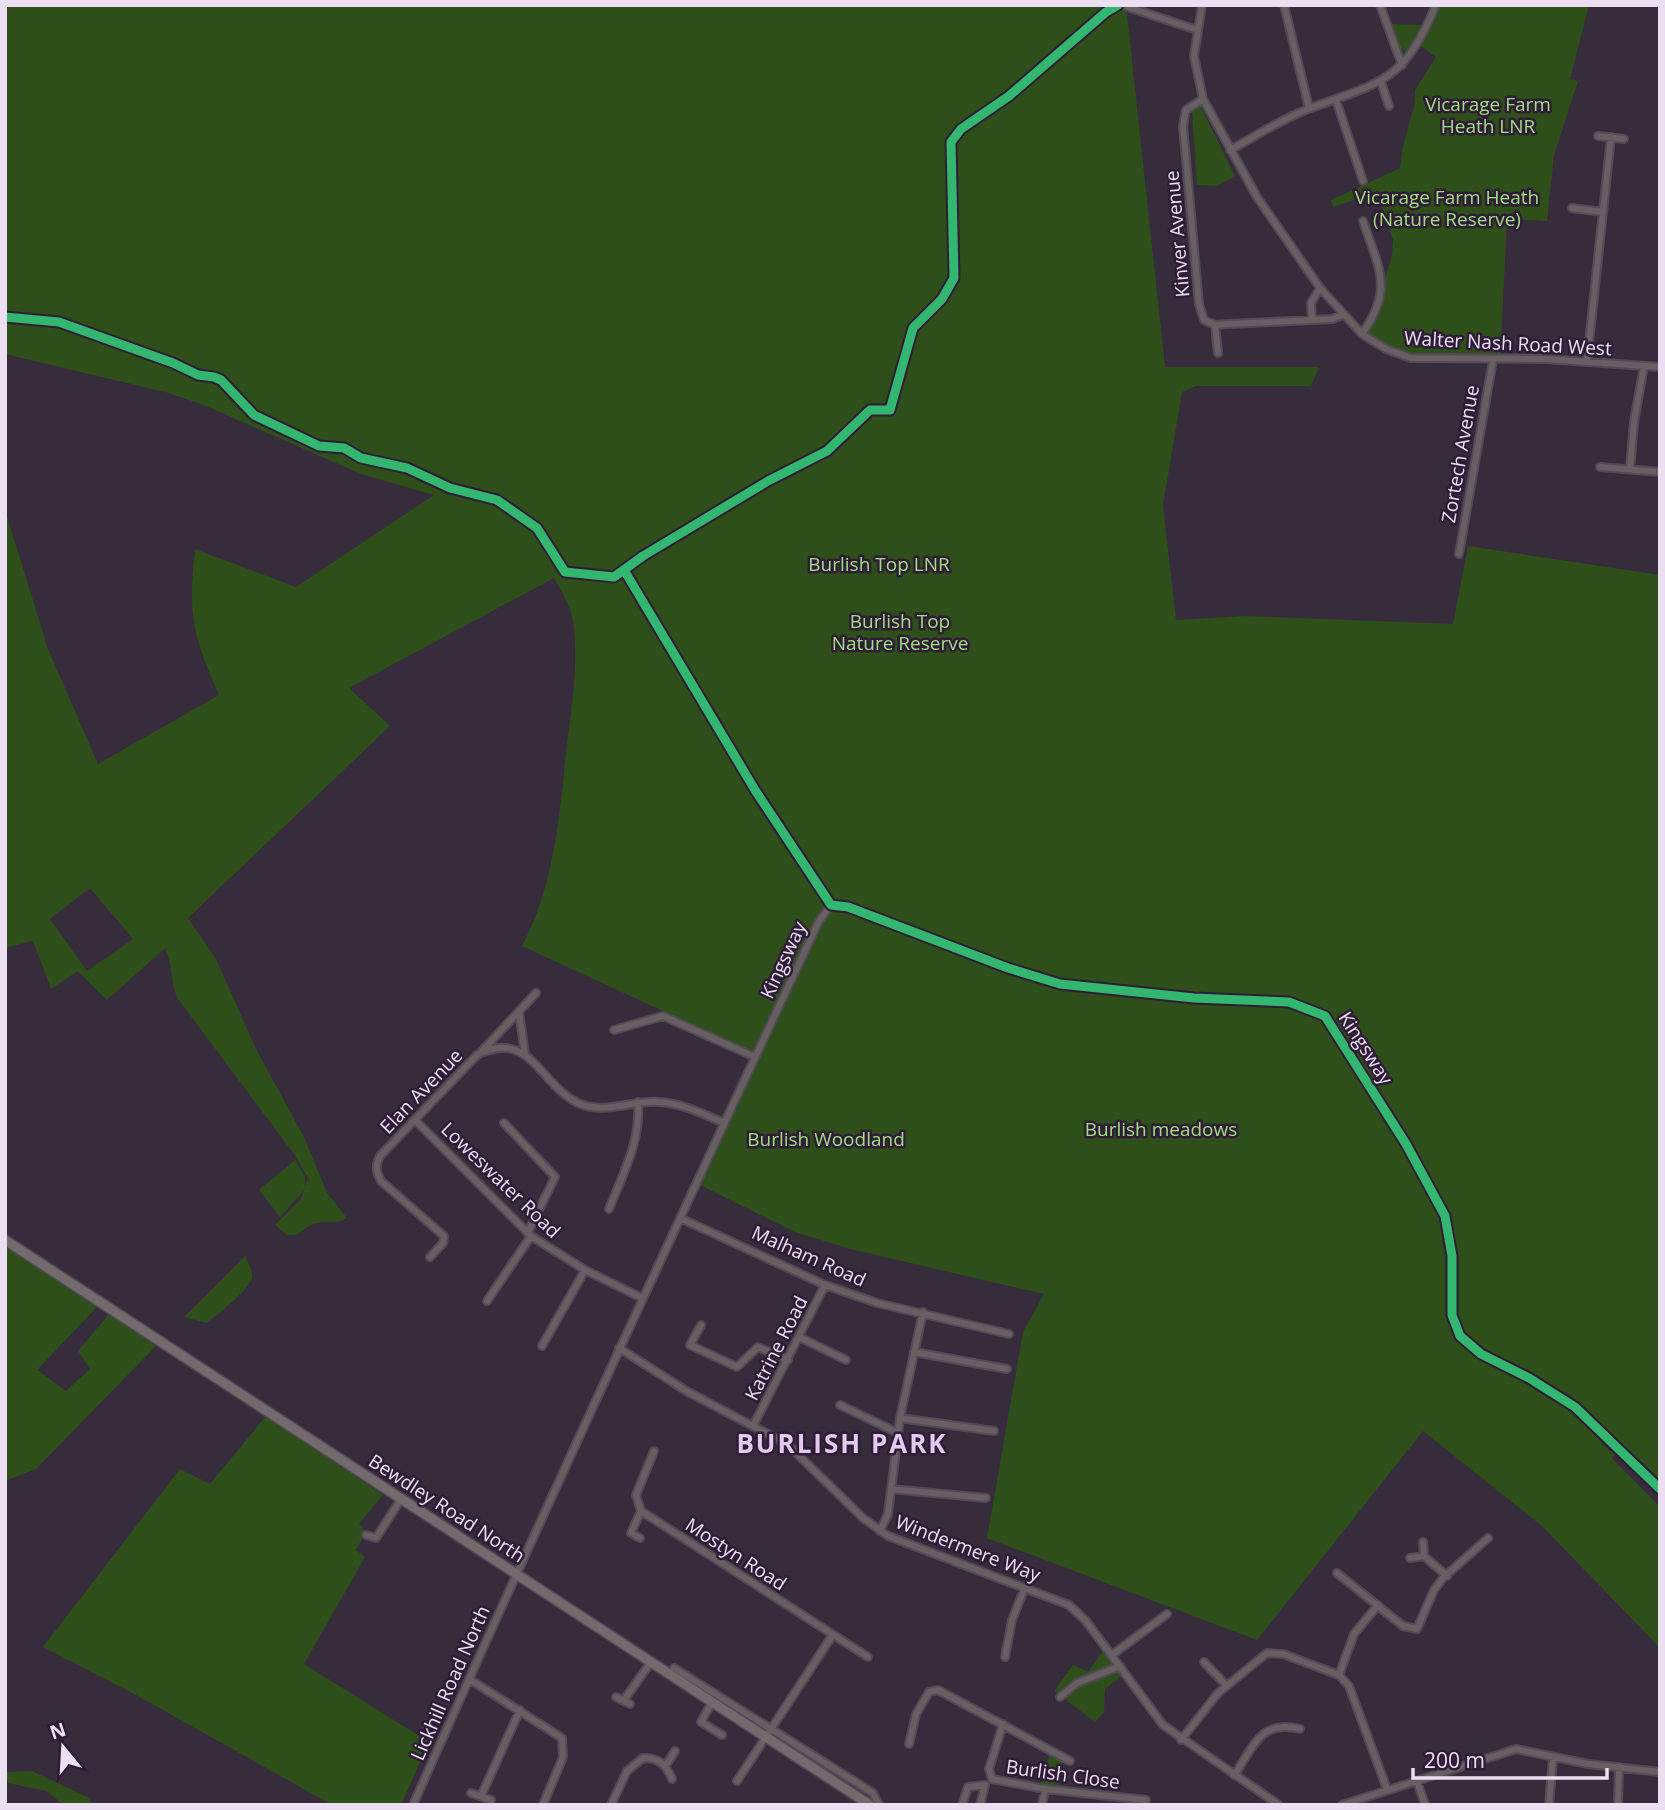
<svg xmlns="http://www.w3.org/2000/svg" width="1665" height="1810" font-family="'Open Sans',sans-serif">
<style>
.green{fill:#2f4f1a;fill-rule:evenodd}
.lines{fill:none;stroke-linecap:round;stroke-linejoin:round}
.minor-casing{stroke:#534a57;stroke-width:10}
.secondary-casing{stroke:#534a57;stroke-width:12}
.minor{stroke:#675f61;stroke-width:6}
.secondary{stroke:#726a6c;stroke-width:9}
.cycleway-casing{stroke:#2f1c37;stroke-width:13}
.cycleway{stroke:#33b770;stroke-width:9}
.labels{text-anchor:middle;stroke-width:5;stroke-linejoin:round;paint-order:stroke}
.park-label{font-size:19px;fill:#a0df80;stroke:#2f1c37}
.street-label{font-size:19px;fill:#ebdff1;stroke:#2f1c37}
.district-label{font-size:26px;font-weight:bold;letter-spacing:2px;fill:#e2c9ed;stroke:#2f1c37}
</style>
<rect width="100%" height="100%" fill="#372c3c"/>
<path class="green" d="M 5,5 L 1126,5 L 1165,367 L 1319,367 L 1311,386 L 1196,386 L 1182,392 L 1163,505 L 1176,620 L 1245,616 L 1453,624 L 1468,546 L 1660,575 L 1660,1480 L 1571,1396 L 1464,1337 L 1485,1351 L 1480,1360 L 1551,1396 L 1606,1440 L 1602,1444 L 1615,1455 L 1612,1458 L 1660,1507 L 1660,1648 L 1542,1526 L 1423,1431 L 1257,1640 L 987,1538 L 1023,1332 L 1044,1294 L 850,1249 L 795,1232 L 700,1185 L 830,908 L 838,907 L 855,912 L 1004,972 L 1007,964 L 838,901 L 828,907 L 825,905 L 754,1053 L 522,946 C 555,885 560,811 567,744 C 572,706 578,665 574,627 C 572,608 563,594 554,578 L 349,688 L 390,726 L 188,918 L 216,959 L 256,1049 L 305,1139 L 327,1193 L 347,1218 C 334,1225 330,1221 317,1223 C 309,1224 303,1231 296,1235 L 287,1235 L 275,1225 L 301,1199 L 308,1178 L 294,1154 L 178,999 C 170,982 173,965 165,948 L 107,1000 L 78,971 L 51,989 L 33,941 L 5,948 L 5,510 L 48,649 L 98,764 L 219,695 C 192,633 188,616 195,549 L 296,587 L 434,495 L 361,474 L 206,406 L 169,393 L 5,354 ZM 90,888 L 133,939 L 87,971 L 50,919 Z
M 1436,5 L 1589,5 L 1570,79 L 1578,81 L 1554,155 L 1547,221 L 1507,219 L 1500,360 L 1411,358 L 1362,334 L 1382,291 L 1392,255 L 1393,240 L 1377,192 L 1333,207 L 1331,200 L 1400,168 L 1403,146 L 1415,103 L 1415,90 L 1436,57 L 1421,46 Z
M 1389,24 L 1424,25 L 1414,47 L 1403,51 L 1397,46 Z
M 1201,107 L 1235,176 L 1217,186 L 1197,185 L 1192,109 Z
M 295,1160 L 305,1176 L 305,1189 L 280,1217 L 259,1190 Z
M 5,1245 L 97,1307 L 37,1370 L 66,1391 L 90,1369 L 78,1351 L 109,1314 L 156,1346 L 36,1469 L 5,1481 Z
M 245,1256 C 248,1263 253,1270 252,1278 C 249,1289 217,1316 206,1323 L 184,1317 Z
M 266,1416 L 383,1495 L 359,1524 L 366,1531 L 356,1550 L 365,1557 L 304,1664 L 429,1742 L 401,1805 L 332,1805 L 138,1696 L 43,1647 L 180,1469 L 210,1484 Z
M 1106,1647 L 1125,1673 L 1105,1689 L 1104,1712 L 1095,1722 L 1054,1691 L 1073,1665 L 1088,1672 Z
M 1050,1753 L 1063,1760 L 1059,1787 L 1041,1785 Z
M 32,1771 L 87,1797 L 94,1805 L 64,1805 L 46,1791 L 8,1783 L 5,1772 Z"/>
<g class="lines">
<defs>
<path id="minor" d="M 1122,5 L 1197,30
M 1202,5 L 1194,56 L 1203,99 L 1257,197 L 1320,288 L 1362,334 L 1386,349 L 1411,358 L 1546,359 L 1660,367
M 1284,5 L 1309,108
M 1380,5 L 1402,65
M 1381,82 L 1389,106
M 1203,99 L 1186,110 L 1183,126 L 1199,304 L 1204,320 L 1215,325 L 1228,324 L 1332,319 L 1342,315
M 1336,100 L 1363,181
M 1598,136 L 1624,139
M 1230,150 C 1256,136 1283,118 1311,108 C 1384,81 1403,82 1436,5
M 1572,208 L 1603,212
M 1312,320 L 1311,303 L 1320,288
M 1215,325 L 1218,353
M 1362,334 C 1394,289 1379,269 1363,221
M 1587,361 L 1611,137
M 1600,467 L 1660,472
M 1630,469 L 1634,422 L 1644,366
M 1459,554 L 1493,360
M 519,1012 L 525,1054
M 614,1030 L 663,1016 L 755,1057
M 482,1051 L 536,993
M 415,1120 L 531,1236 L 585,1270 L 642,1298
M 504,1123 L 555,1177 L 528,1232
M 609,1209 C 623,1174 641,1141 638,1102
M 680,1218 L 825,1285 L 877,1303 L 1009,1334
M 430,1257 L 443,1243 L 444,1236 L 381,1181 C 376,1171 375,1166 380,1156 L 477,1055 C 530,1028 539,1084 578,1103 C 603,1115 633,1100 658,1102 C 682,1103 703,1114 724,1123
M 487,1301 L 531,1236
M 701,1325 L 690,1345 L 737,1367 L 758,1347 L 788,1360
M 799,1337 L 846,1360
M 542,1346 L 585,1270
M 619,1348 L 688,1392 L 787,1444 L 863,1518 L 888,1536 L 1069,1605 L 1086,1621 L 1163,1725 L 1279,1805
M 914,1352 L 1007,1369
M 840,1405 L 898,1433
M 900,1418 L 994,1431
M 754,1424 L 825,1285
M 654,1451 L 636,1495 L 641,1511 L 868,1657
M 891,1489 L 986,1498
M 880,1531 L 888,1514 L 900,1418 L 923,1312
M 366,1535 L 376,1538 L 401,1499
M 640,1538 L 631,1533 L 641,1511
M 1424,1556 L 1447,1576
M 1410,1558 L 1424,1556 L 1423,1542
M 1337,1573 L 1403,1626 L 1417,1629 L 1434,1590 L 1443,1578 L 1488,1538
M 1112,1655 L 1167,1614
M 1005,1657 L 1012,1620 L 1025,1587
M 1204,1662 L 1226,1685
M 674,1668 L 873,1793 L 879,1805
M 1339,1675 L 1354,1634 L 1378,1605
M 469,1679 L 562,1738 L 563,1757 L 543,1805
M 616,1697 L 630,1704
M 1060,1697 L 1077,1683 L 1120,1666
M 624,1700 L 651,1662
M 712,1702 L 701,1722 L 722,1735
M 1003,1724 L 989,1769 L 992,1779 L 1045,1789 L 1146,1800
M 1181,1740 L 1218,1693 L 1267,1653 L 1283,1654 L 1339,1675 L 1349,1686 L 1387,1789
M 909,1744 L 916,1714 L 929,1692 L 938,1690 L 1070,1761
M 666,1765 L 675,1751
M 1234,1775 C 1254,1747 1260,1719 1300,1729
M 737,1781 L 832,1636
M 1417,1781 L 1425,1805
M 471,1793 L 491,1800
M 481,1796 L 520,1710
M 413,1805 C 544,1509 681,1215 819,921 L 831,905 L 848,907 L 1008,968 L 1060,984 L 1194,998 L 1289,1002 L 1325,1016 L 1406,1144 L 1445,1216 L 1452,1256 L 1452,1315 L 1460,1336 L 1481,1354 L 1529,1378 L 1575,1407 L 1660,1489
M 611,1805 L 627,1771 L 643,1758 C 659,1758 666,1764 672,1779
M 962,1805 L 968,1787 L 985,1785
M 980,1805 L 985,1785
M 1042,1805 L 1045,1789
M 1342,1805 L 1516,1749 L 1588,1764 L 1660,1772
M 1549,1805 L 1553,1758
M 1618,1805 L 1619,1767"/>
<path id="secondary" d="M 5,1240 L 870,1805"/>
</defs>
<use href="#minor" class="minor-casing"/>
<use href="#secondary" class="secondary-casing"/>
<use href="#minor" class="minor"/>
<use href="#secondary" class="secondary"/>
<defs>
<path id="cycleway" d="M 5,317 L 59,322 L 173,363 L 198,375 L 214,377 L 221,380 L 254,415 L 319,446 L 344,448 L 361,458 L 407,468 L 450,488 L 497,500 L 537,528 L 565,572 L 614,577 L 643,556 L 768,481 L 827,451 L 870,410 L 890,410 L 913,328 L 942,299 L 954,278 L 951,142 L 961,129 L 1009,96 L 1106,12 L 1118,5
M 624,570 L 755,790 L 831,905 L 848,907 L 1008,968 L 1060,984 L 1194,998 L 1289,1002 L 1325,1016 L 1406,1144 L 1445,1216 L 1452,1256 L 1452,1315 L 1460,1336 L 1481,1354 L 1529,1378 L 1575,1407 L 1660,1489"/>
</defs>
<use href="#cycleway" class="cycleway-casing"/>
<use href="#cycleway" class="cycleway"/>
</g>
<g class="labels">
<g class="park-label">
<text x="1488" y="111">Vicarage Farm<tspan x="1488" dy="22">Heath LNR</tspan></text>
<text x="1447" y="204">Vicarage Farm Heath<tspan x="1447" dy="22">(Nature Reserve)</tspan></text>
<text x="879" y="571">Burlish Top LNR</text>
<text x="900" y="628">Burlish Top<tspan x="900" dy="22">Nature Reserve</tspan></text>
<text x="1161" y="1136">Burlish meadows</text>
<text x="826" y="1146">Burlish Woodland</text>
</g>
<g class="street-label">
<text transform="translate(1177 234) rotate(-95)" y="7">Kinver Avenue</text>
<text transform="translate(1508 343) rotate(3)" y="7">Walter Nash Road West</text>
<text transform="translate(1460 454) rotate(-80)" y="7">Zortech Avenue</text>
<text transform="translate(783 960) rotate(-65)" y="7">Kingsway</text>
<text transform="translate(1366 1048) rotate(57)" y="7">Kingsway</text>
<text transform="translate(421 1091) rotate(-46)" y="7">Elan Avenue</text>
<text transform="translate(501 1180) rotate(44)" y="7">Loweswater Road</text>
<text transform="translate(809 1256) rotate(24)" y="7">Malham Road</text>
<text transform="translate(776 1348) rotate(-63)" y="7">Katrine Road</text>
<text transform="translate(447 1508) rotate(33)" y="7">Bewdley Road North</text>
<text transform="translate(968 1548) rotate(21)" y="7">Windermere Way</text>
<text transform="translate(736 1554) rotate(33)" y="7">Mostyn Road</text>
<text transform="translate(450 1683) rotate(-66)" y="7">Lickhill Road North</text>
<text transform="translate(1063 1774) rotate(8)" y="7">Burlish Close</text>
</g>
<g class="district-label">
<text x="842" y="1453">BURLISH PARK</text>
</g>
</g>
<rect width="1665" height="1810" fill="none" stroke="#ebdff1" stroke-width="14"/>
<g transform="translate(63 1747) rotate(342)" stroke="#2f1c37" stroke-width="5" paint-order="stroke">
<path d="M0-5L12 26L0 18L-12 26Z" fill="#ebdff1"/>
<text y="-10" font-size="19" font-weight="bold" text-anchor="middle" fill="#ebdff1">N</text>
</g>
<path d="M1413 1768v10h194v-10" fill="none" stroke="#ebdff1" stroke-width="3.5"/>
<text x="1424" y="1768" font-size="21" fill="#ebdff1" stroke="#2f1c37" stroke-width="5" paint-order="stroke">200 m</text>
</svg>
